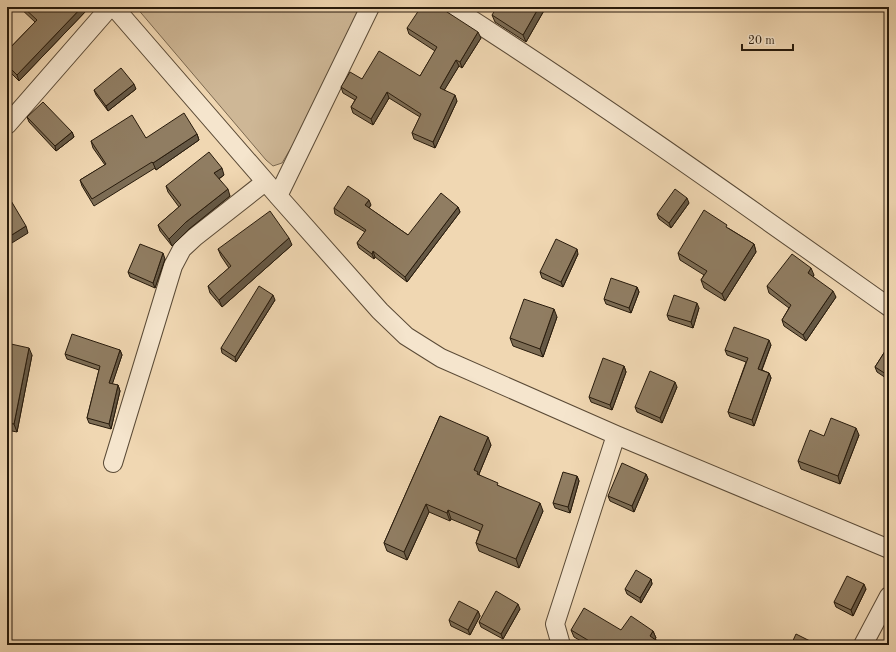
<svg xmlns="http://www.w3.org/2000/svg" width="896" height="652" font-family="'Old Standard TT',serif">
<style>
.green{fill:#ceb796;stroke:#7b6951}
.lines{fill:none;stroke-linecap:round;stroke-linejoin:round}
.minor-casing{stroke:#5a4a36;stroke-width:20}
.minor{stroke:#f5e5cd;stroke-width:18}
.wall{fill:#7c6c54;stroke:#281b0c}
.shaded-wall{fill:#655845;stroke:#281b0c}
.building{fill:#907d62;stroke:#281b0c}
</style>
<rect width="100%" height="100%" fill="#f0d7b2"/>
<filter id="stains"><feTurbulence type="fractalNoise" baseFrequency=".005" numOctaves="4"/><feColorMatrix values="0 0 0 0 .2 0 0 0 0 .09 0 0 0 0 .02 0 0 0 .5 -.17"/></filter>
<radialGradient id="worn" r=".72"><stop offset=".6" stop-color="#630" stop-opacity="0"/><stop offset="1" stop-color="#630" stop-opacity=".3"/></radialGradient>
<path class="green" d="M 136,7 L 363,7 L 320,99 L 282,163 L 273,166 L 266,160 Z"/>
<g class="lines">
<defs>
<path id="minor" d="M 114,7 L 278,196 L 380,311 L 406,336 L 441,358 L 616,435 L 889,549
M 452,7 C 601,102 745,205 889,307
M 7,125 L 110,7
M 278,196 L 370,7
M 113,463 L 173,266 L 182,249 L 195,237 L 265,182
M 561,645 L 555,624 L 616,435
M 863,645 L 889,596"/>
</defs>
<use href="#minor" class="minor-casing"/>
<use href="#minor" class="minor"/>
</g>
<path class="wall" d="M 19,7 L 85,7 L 86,11 L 19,81 L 7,69 L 7,51 L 35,22 Z
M 546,7 L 526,42 L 495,22 L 492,15 Z
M 444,10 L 481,38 L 462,68 L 459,66 L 444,90 L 457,101 L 435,148 L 414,139 L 412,133 L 420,117 L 389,98 L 373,125 L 353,113 L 351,107 L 355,100 L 343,93 L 341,87 L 362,79 L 420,76 L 435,51 L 409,34 L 407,28 Z
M 136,89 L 108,111 L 96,95 L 94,90 Z
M 27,117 L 72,132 L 74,137 L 56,151 L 29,122 Z
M 197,134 L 199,140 L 156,170 L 155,168 L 94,206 L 82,186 L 80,180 L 105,165 L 93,148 L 91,141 L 146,138 Z
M 224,175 L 219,179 L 230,196 L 189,229 L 172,246 L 160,231 L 158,225 L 179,207 L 168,192 L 166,186 Z
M 689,203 L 671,228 L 659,219 L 657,214 Z
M 371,205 L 369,208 L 408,235 L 458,207 L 460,212 L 407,282 L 375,257 L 374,259 L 359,248 L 357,243 L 365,232 L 335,214 L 334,208 Z
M 728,228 L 754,244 L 756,252 L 725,301 L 704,288 L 701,280 L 704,275 L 680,260 L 678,253 Z
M 292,245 L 222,307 L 210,293 L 208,286 L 229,268 L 221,256 L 218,249 Z
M 889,245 L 889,258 L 885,250 Z
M 578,254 L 563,287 L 542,278 L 540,272 Z
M 165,259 L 155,288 L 130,277 L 128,272 Z
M 814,275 L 813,277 L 836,297 L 806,341 L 784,326 L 782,320 L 789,308 L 769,293 L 767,286 Z
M 637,287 L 639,292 L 631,313 L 606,304 L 604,299 Z
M 275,300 L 236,362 L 222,353 L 221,348 Z
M 699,308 L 693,328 L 669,320 L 667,315 Z
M 557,317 L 543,357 L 513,346 L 510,338 Z
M 771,345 L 762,370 L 769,373 L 771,378 L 754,426 L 730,417 L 728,412 L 746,362 L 727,355 L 725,350 Z
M 889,345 L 889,380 L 877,372 L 875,367 Z
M 120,350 L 122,355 L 112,384 L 118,385 L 120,391 L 111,429 L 89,423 L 87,418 L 99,370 L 67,359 L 65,354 Z
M 32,355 L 17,432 L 7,430 L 7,366 Z
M 624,366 L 626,372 L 612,410 L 591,402 L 589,397 Z
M 677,387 L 662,423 L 637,412 L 635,407 Z
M 440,416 L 491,445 L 479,474 L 479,475 L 499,486 L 543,511 L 519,568 L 479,551 L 476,543 L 480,531 L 451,519 L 450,521 L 429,512 L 407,560 L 387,551 L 384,543 Z
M 859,435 L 840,484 L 801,469 L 798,461 L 824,436 Z
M 646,474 L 648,479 L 634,512 L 610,501 L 608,496 Z
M 577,476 L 579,481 L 570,513 L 555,508 L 553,503 Z
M 651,579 L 652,584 L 641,603 L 627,594 L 625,589 Z
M 866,589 L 853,616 L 836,607 L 834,602 Z
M 520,609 L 503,639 L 481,627 L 479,622 Z
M 478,611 L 480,616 L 470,635 L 451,626 L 449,620 Z
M 889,618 L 889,630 L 888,630 L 886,623 Z
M 571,630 L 653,631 L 656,638 L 655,639 L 663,645 L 588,645 L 574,637 Z"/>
<path class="shaded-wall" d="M 82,7 L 85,7 L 86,11 L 19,81 L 17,75 Z
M 539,7 L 546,7 L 526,42 L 523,35 Z
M 478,32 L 481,38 L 462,68 L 460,62 Z
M 456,60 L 459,66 L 442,94 L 440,88 Z
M 134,84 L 136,89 L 108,111 L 106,106 Z
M 387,92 L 389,98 L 373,125 L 371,119 Z
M 455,95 L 457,101 L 435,148 L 433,142 Z
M 72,132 L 74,137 L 56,151 L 55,146 Z
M 197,134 L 199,140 L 156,170 L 153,163 Z
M 222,168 L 224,175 L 217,180 L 214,173 Z
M 228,189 L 230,196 L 189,229 L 172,246 L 169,239 L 186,222 Z
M 687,198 L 689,203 L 671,228 L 669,223 Z
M 369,200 L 371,205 L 367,210 L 365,205 Z
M 458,207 L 460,212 L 407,282 L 405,277 Z
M 26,226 L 28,233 L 7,246 L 7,238 Z
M 289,238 L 292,245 L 222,307 L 219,300 Z
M 754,244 L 756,252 L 725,301 L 722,294 Z
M 577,249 L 578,254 L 563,287 L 561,282 Z
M 373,251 L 375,257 L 374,259 L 372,254 Z
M 163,253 L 165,259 L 155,288 L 153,283 Z
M 811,268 L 814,275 L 810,280 L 808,273 Z
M 637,287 L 639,292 L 631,313 L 629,308 Z
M 833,291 L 836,297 L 806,341 L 803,335 Z
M 273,295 L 275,300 L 236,362 L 235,357 Z
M 697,303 L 699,308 L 693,328 L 691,322 Z
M 554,309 L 557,317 L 543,357 L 540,349 Z
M 769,340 L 771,345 L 760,374 L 758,369 Z
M 29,348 L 32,355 L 17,432 L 14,424 Z
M 120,350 L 122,355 L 111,388 L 109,383 Z
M 624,366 L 626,372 L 612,410 L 610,405 Z
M 769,373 L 771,378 L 754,426 L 752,420 Z
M 675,382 L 677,387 L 662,423 L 660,418 Z
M 118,385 L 120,391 L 111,429 L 109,424 Z
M 856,428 L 859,435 L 840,484 L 838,476 Z
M 488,437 L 491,445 L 479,474 L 481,480 L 474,470 Z
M 646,474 L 648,479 L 634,512 L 632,506 Z
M 577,476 L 579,481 L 570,513 L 568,507 Z
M 540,503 L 543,511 L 519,568 L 516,559 Z
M 426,504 L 429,512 L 407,560 L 404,552 Z
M 448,510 L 451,519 L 450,521 L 447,513 Z
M 651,579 L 652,584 L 641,603 L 640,598 Z
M 864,584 L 866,589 L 853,616 L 851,610 Z
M 518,604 L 520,609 L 503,639 L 501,634 Z
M 478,611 L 480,616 L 470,635 L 468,630 Z
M 653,631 L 656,638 L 652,643 L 650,636 Z"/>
<path class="building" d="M 23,7 L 82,7 L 17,75 L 7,65 L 7,51 L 37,20 Z
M 421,7 L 441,7 L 444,10 L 478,32 L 460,62 L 456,60 L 440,88 L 455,95 L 433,142 L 412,133 L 421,114 L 387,92 L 371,119 L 351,107 L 357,97 L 341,87 L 350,72 L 362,79 L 379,51 L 420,76 L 437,47 L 407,28 Z
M 497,7 L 539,7 L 523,35 L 492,15 Z
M 121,68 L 134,84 L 106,106 L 94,90 Z
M 43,102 L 72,132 L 55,146 L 27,117 Z
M 184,113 L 197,134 L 153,163 L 152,162 L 92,199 L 80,180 L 106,164 L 91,141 L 132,115 L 146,138 Z
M 209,152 L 222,168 L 214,173 L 228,189 L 186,222 L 169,239 L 158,225 L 181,205 L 166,186 Z
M 348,186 L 369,200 L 365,205 L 408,235 L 441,193 L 458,207 L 405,277 L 373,251 L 372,254 L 357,243 L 366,230 L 334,208 Z
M 675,189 L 687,198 L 669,223 L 657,214 Z
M 7,194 L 26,226 L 7,238 Z
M 704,210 L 727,225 L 726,227 L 754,244 L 722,294 L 701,280 L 707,271 L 678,253 Z
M 270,211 L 289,238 L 219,300 L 208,286 L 231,266 L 218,249 Z
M 556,239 L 577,249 L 561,282 L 540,272 Z
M 140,244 L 163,253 L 153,283 L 128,272 Z
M 889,245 L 889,253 L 885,250 Z
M 792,254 L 811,268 L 808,273 L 833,291 L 803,335 L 782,320 L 791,305 L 767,286 Z
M 611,278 L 637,287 L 629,308 L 604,299 Z
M 259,286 L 273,295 L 235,357 L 221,348 Z
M 674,295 L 697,303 L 691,322 L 667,315 Z
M 524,299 L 554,309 L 540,349 L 510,338 Z
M 734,327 L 769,340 L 758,369 L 769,373 L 752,420 L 728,412 L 748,358 L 725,350 Z
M 72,334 L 120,350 L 109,383 L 118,385 L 109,424 L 87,418 L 100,366 L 65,354 Z
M 11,344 L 29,348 L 14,424 L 7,423 L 7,366 Z
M 889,345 L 889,376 L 875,367 Z
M 603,358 L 624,366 L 610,405 L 589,397 Z
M 650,371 L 675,382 L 660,418 L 635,407 Z
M 440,416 L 488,437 L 474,470 L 478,472 L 477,474 L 498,483 L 497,485 L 540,503 L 516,559 L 476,543 L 483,525 L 448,510 L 447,513 L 426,504 L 404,552 L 384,543 Z
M 831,418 L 856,428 L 838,476 L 798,461 L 810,430 L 824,436 Z
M 622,463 L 646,474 L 632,506 L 608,496 Z
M 563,472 L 577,476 L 568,507 L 553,503 Z
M 636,570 L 651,579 L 640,598 L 625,589 Z
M 847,576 L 864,584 L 851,610 L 834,602 Z
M 496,591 L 518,604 L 501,634 L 479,622 Z
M 459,601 L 478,611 L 468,630 L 449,620 Z
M 584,608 L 621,630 L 631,616 L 653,631 L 650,636 L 663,645 L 596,645 L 571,630 Z
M 889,618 L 889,625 L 886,623 Z
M 889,631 L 889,645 L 882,645 Z
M 796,634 L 818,645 L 791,645 Z
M 493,643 L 497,645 L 492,645 Z"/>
<rect width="896" height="652" fill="none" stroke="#f0d7b2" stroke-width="24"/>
<rect x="8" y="8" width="880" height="636" fill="none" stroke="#281b0c" stroke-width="2"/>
<rect x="12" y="12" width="872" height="628" fill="none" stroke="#281b0c"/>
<path d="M742 44v6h51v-6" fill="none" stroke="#281b0c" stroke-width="2"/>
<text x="748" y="44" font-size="12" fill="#281b0c" stroke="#f5e5cd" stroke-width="3" paint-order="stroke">20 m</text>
<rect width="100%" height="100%" filter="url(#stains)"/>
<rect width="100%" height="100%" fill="url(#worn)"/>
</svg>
